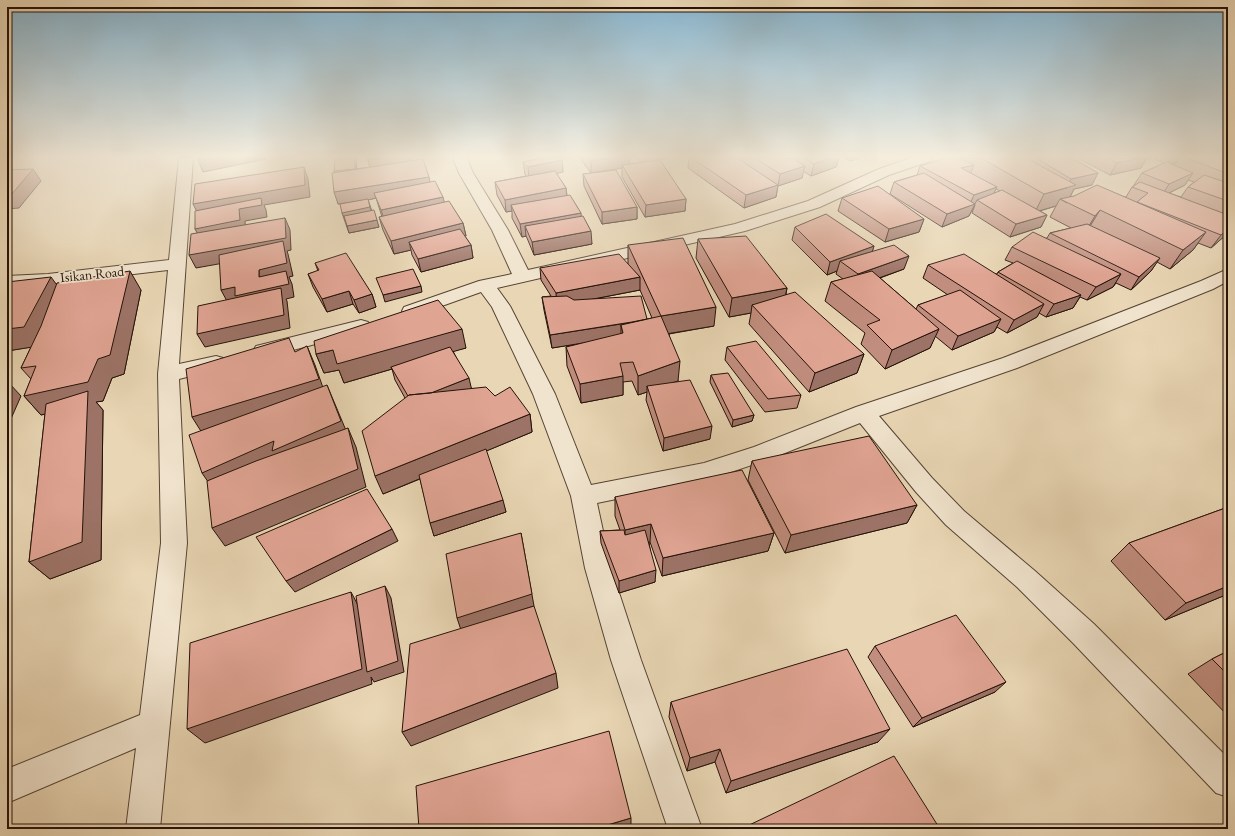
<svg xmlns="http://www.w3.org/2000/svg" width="1235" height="836" font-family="'EB Garamond',serif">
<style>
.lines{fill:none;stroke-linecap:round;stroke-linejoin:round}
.minor-casing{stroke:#554333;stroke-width:2}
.minor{fill:#f1e4ce;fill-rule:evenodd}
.wall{fill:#c18d7e;stroke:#241208;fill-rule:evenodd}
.shaded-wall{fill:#9d7367;stroke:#241208}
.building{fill:#e0a493;stroke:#241208}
.labels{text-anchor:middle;stroke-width:3.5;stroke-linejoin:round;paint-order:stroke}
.street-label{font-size:14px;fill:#241208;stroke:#f1e4ce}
</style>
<rect width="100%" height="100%" fill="#e9d6b4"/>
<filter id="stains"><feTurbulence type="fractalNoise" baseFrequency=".005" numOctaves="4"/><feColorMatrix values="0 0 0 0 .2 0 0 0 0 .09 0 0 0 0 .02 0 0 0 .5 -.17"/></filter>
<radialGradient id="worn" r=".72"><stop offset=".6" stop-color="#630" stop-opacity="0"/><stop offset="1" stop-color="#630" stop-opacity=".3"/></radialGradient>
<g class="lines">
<defs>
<path id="minor" d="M 179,158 L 193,158 L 179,364 L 216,356 L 223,358 L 226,363 L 223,368 L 179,379 L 187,543 L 160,829 L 126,829 L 136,748 L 7,803 L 7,769 L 140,715 L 161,543 L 158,374 L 168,270 L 48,284 L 7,286 L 7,276 L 48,274 L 169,260 Z
M 453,158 L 467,158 L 473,173 L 508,230 L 528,270 L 735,224 L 808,201 L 879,169 L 911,158 L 932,158 L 930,161 L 889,175 L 820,207 L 745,231 L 497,288 L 510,306 L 555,394 L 591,485 L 704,463 L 754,447 L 856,407 L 1003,358 L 1201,281 L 1228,269 L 1228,281 L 1213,289 L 1017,368 L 879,416 L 932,478 L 964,511 L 1035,571 L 1094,624 L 1228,758 L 1228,797 L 1216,793 L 1074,644 L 1017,587 L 946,525 L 916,492 L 860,423 L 770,459 L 704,481 L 597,503 L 611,568 L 641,660 L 702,829 L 668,829 L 611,660 L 585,568 L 571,496 L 533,394 L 492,307 L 481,292 L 411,317 L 404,315 L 402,311 L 404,307 L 479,281 L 512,274 L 492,230 L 459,173 Z
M 361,320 L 368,322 L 371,326 L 368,330 L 263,358 L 256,356 L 253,351 L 256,346 Z"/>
</defs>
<use href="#minor" class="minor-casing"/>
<use href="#minor" class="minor"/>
</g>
<path class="wall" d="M 356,158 L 356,169 L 370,167 L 367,158 L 411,158 L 411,161 L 430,182 L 444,202 L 463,223 L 466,236 L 465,236 L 471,245 L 473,258 L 421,272 L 412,255 L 411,250 L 394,254 L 383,230 L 379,217 L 382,217 L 376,198 L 368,200 L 372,211 L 379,227 L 349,233 L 342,213 L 355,202 L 338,204 L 334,171 Z
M 540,158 L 560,158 L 562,160 L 563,172 L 556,173 L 566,188 L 567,195 L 581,216 L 592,244 L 534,255 L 527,238 L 526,236 L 522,237 L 512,218 L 512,211 L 506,212 L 497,195 L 495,182 L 526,176 L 525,174 L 523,162 L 540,159 Z
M 580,158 L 630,158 L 629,164 L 641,163 L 637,158 L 668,158 L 654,161 L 686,199 L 685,211 L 645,217 L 622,177 L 622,168 L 598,172 L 637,207 L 637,219 L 602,224 L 584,186 L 583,174 L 591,173 Z
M 689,158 L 839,158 L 836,167 L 811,176 L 803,171 L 802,178 L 778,186 L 776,197 L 744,208 L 688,168 Z
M 844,158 L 860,158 L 850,161 Z
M 961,158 L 1072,158 L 1092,185 L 1074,189 L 1070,197 L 1126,197 L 1132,187 L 1135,185 L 1134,185 L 1142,173 L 1164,163 L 1153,158 L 1228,158 L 1228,233 L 1211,248 L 1198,243 L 1193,250 L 1170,269 L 1157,262 L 1151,271 L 1131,290 L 1116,283 L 1113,287 L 1087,300 L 1080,297 L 1073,308 L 1046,317 L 1039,313 L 1037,317 L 1007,333 L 997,327 L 994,332 L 952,350 L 935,336 L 930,348 L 885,369 L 861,344 L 865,333 L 825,301 L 831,282 L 843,279 L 836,274 L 837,271 L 827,275 L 792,240 L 795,227 L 874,246 L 872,252 L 904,269 L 880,278 L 916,309 L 918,305 L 948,295 L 923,278 L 928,265 L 997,274 L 998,272 L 1013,263 L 1005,260 L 1012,247 L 1047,238 L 1050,233 L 1071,228 L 1050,217 L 1056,206 L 1040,211 L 1047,215 L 1041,227 L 1010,237 L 972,213 L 975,205 L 974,206 L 969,216 L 942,227 L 890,194 L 894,182 L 917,175 L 920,166 ZM 1177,162 L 1175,165 L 1171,164 ZM 1188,180 L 1194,182 L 1188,187 L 1181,197 L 1169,193 L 1185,185 ZM 996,189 L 1000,191 L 994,193 Z
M 1078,158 L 1151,158 L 1146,159 L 1141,168 L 1110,175 Z
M 842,198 L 924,219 L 919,232 L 885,242 L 838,211 Z
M 698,239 L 787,288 L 786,294 L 864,354 L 857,373 L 809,392 L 749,324 L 751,313 L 729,317 L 696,258 Z
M 628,245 L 714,326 L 669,334 L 678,381 L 671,383 L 710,439 L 663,451 L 646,400 L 647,392 L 638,395 L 632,381 L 623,382 L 623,395 L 581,403 L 567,366 L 566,347 L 582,343 L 552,348 L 544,310 L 542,297 L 551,296 L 541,280 L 540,268 L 628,264 ZM 640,290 L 652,318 L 647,319 L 599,298 Z
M 315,263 L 372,294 L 376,307 L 359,313 L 353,304 L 327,312 L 313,287 L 308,274 L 318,271 Z
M 7,282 L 141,290 L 124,374 L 112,378 L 103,401 L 96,402 L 103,410 L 101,560 L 50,579 L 29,562 L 45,414 L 41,415 L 24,396 L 31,379 L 21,368 L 31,347 L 7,351 Z
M 727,347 L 801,395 L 797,408 L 765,412 L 725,360 Z
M 466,348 L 453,351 L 471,388 L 495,396 L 530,414 L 532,432 L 486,451 L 506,512 L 434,536 L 420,479 L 383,494 L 405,398 L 395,380 L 392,369 L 344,383 L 339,370 L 324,373 L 316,354 Z
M 711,375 L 754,415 L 752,421 L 732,427 L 710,382 Z
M 752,461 L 917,505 L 907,523 L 785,553 L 748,480 Z
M 615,497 L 774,533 L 768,551 L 662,576 L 650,542 L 649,542 L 655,582 L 619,593 L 601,543 L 600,531 L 620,530 L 615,516 Z
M 1228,507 L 1228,594 L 1165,620 L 1111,561 L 1129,543 Z
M 875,646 L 995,692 L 913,727 L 868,657 Z
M 1228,651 L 1228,716 L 1188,674 L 1212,659 Z
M 671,702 L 878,742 L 726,793 L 715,762 L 687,771 L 669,717 Z"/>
<path class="shaded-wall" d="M 208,158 L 266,158 L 266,159 L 203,172 L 198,160 Z
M 355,158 L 356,158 L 357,175 L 336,178 L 334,171 Z
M 382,158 L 411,158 L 412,166 L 371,172 L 368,160 Z
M 609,158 L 630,158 L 629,166 L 622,165 L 622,168 L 591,173 L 591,161 Z
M 643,158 L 668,158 L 642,164 Z
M 830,158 L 839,158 L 836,167 L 811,176 L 814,164 Z
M 851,158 L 860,158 L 850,161 Z
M 1139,158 L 1151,158 L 1146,159 L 1141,168 L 1110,175 L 1117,163 Z
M 1171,158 L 1180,158 L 1177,162 L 1167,165 Z
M 562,160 L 563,172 L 529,180 L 528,167 Z
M 974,165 L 969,177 L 961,168 Z
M 805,166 L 802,178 L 778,186 L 780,174 Z
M 304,167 L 308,179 L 310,197 L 264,205 L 266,210 L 267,217 L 245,221 L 246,233 L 202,242 L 195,229 L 199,216 L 193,204 Z
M 33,169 L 41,181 L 19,208 L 7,209 L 7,196 Z
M 1098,173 L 1092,185 L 1074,189 L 1067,203 L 1060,199 L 1056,206 L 1035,212 L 1044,194 L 1067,188 L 1071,179 Z
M 1193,173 L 1185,185 L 1161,197 L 1169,184 Z
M 429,177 L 432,190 L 374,193 L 376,198 L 368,200 L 372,214 L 345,219 L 342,213 L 368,200 L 338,204 L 334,192 Z
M 778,185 L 776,197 L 744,208 L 746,195 Z
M 997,187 L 991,199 L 977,200 L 969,216 L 942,227 L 947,214 L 969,206 L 974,195 Z
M 566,188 L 567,200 L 511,205 L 512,211 L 506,212 L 505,200 Z
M 443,197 L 446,209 L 385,222 L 381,210 Z
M 686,199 L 685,211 L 645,217 L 646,205 Z
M 637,207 L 637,219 L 602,224 L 602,212 Z
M 1100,210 L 1089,228 L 1084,234 L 1095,216 Z
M 581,213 L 582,225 L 525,226 L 526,236 L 522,237 L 520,224 Z
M 1047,215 L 1041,227 L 1010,237 L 1016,224 Z
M 285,218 L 290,230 L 291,250 L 287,251 L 288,254 L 293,276 L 289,277 L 292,284 L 294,297 L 286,299 L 287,301 L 290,328 L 205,347 L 197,334 L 228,303 L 221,290 L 259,277 L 259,270 L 285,252 L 196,268 L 189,255 Z
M 924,219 L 919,232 L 885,242 L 889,229 Z
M 377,220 L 379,227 L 349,233 L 347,226 Z
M 463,223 L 466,236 L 413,249 L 409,242 L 411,250 L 394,254 L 391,241 Z
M 1228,229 L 1228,233 L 1211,248 L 1221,235 Z
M 591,231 L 592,244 L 534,255 L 532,242 Z
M 1206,232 L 1193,250 L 1170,269 L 1183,250 Z
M 471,245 L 473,258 L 421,272 L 418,259 Z
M 874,246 L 870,259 L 840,261 L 837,271 L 827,275 L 830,262 Z
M 909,256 L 904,269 L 854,287 L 858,274 Z
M 1160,258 L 1151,271 L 1131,290 L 1139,277 Z
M 130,271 L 141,290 L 124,374 L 112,378 L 103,401 L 96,402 L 103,410 L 101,560 L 50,579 L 29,562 L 87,404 L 41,415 L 24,396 Z
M 1121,274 L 1113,287 L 1087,300 L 1096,287 Z
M 51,277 L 65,296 L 39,346 L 7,351 L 7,329 Z
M 640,277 L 640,290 L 557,306 L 556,293 Z
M 421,286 L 422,292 L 385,302 L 383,295 Z
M 787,288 L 783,307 L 752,305 L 751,313 L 729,317 L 732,298 Z
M 349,291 L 353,304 L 327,312 L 322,299 Z
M 372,294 L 376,307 L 359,313 L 354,300 Z
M 1081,295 L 1073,308 L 1046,317 L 1054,304 Z
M 1044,304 L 1037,317 L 1007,333 L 1014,320 Z
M 716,307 L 714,326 L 660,335 L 661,316 Z
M 1001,319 L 994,332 L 952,350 L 958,336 Z
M 647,320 L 623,333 L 621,325 L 621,337 L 552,348 L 550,335 Z
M 462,329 L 466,348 L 392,369 L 391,367 L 392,369 L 344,383 L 339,370 L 324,373 L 316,354 L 333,350 Z
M 939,329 L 930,348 L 885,369 L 892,350 Z
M 307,346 L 315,365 L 327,399 L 204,436 L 192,417 Z
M 864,354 L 857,373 L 809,392 L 815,373 Z
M 680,361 L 678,381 L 649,391 L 647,386 L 647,392 L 638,395 L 638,376 Z
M 623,376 L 623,395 L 581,403 L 580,384 Z
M 469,378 L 472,391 L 410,401 Z
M 9,383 L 21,396 L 10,421 L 7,422 L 7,386 Z
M 327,385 L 350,440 L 215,492 L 202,473 Z
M 530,414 L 532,432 L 383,494 L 375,476 Z
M 754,415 L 752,421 L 732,427 L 733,420 Z
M 712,426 L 710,439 L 663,451 L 664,438 Z
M 348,428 L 356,447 L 366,487 L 225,546 L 212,528 Z
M 503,500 L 506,512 L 434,536 L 430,523 Z
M 917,505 L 907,523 L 785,553 L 791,535 Z
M 651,524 L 650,542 L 625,548 L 625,530 Z
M 392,529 L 398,541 L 295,592 L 286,581 Z
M 521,533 L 534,606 L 461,630 L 457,618 Z
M 774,533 L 768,551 L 662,576 L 663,558 Z
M 656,570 L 655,582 L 619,593 L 619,581 Z
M 385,586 L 391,598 L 404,672 L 374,682 L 371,677 L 372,684 L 205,743 L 187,729 L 351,592 L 360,609 Z
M 1228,586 L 1228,594 L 1165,620 L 1186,603 Z
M 556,673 L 558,688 L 411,746 L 402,732 Z
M 1006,682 L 995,692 L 913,727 L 922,718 Z
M 890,729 L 878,742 L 726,793 L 731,781 Z
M 720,749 L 715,762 L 687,771 L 690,758 Z
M 631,818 L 631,828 L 629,829 L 594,829 Z"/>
<path class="building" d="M 197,158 L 208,158 L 198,160 Z
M 335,158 L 355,158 L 355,169 L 334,171 Z
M 367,158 L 382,158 L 368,160 Z
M 543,158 L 560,158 L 562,160 L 528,167 L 523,162 Z
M 589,158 L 609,158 L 591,161 Z
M 692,158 L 737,158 L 778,185 L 746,195 Z
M 755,158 L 792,158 L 805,166 L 780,174 Z
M 804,158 L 830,158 L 814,164 Z
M 945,158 L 960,158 L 974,165 L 961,168 L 997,187 L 974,195 L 920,166 Z
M 981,158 L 1026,158 L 1076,185 L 1044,194 Z
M 1036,158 L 1072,158 L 1098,173 L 1071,179 Z
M 1107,158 L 1139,158 L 1117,163 Z
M 1187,158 L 1228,158 L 1228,174 Z
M 423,159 L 429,177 L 334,192 L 332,173 Z
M 660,160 L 686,199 L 646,205 L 622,165 Z
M 1167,162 L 1193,173 L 1169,184 L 1142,173 Z
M 304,167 L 305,185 L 193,204 L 195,184 Z
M 33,169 L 11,195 L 7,196 L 7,170 Z
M 616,170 L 637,207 L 602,212 L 583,174 Z
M 555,171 L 566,188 L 505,200 L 495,182 Z
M 924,173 L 975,204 L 947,214 L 894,182 Z
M 1204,175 L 1228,183 L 1228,201 L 1188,187 Z
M 435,181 L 443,197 L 381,210 L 374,193 Z
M 1140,182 L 1228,215 L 1228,229 L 1221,235 L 1137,202 L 1148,193 L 1132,187 Z
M 1097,185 L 1206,232 L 1183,250 L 1100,210 L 1095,216 L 1060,199 L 1074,196 Z
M 878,186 L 924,219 L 889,229 L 842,198 Z
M 1002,190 L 1047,215 L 1016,224 L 977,200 Z
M 570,195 L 581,213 L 520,224 L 511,205 Z
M 261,198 L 262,205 L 239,209 L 240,220 L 195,229 L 195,211 Z
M 368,199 L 370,207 L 342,213 L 340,204 Z
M 449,201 L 463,223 L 391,241 L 379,217 Z
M 374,210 L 377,220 L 347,226 L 344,216 Z
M 826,214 L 874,246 L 830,262 L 795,227 Z
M 583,216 L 591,231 L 532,242 L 525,226 Z
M 285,218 L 286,238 L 189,255 L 191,234 Z
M 1087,224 L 1160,258 L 1139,277 L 1050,233 Z
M 460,229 L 471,245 L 418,259 L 409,242 Z
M 1033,232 L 1121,274 L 1096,287 L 1012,247 Z
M 746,236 L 787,288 L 732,298 L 698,239 Z
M 683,238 L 716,307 L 661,316 L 628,245 Z
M 283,241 L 287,263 L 259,270 L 259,277 L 286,271 L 289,284 L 235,296 L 235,287 L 221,290 L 219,255 Z
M 894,245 L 909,256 L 858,274 L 840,261 Z
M 346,253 L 372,294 L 354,300 L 349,291 L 322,299 L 308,274 L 319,270 L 315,263 Z
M 619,254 L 640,277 L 556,293 L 540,268 Z
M 964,254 L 1044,304 L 1014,320 L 928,265 Z
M 1017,261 L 1081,295 L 1054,304 L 998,272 Z
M 413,269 L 421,286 L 383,295 L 376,278 Z
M 130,271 L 110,355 L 98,359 L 88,382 L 24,396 L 36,366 L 21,368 L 41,326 L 57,283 Z
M 872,271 L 939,329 L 892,350 L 867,325 L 880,320 L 831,282 Z
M 51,277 L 24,327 L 7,329 L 7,282 Z
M 281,288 L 284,315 L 197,334 L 198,306 Z
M 960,290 L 1001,319 L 958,336 L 918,305 Z
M 795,292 L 864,354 L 815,373 L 752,305 Z
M 567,296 L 574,300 L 641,296 L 647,319 L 632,322 L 550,335 L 542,297 Z
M 438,300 L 462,329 L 337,364 L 333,350 L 316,354 L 314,341 Z
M 661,316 L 680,361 L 638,376 L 633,362 L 620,363 L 623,376 L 580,384 L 566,347 L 623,333 L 621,325 Z
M 289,338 L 295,352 L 307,346 L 319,379 L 192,417 L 186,369 Z
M 756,341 L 801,395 L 768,399 L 727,347 Z
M 450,347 L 469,378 L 431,393 L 409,395 L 408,396 L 391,367 Z
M 728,373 L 754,415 L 733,420 L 711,375 Z
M 690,380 L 712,426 L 664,438 L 647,386 Z
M 327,385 L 341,421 L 272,451 L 274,441 L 202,473 L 189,435 Z
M 486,387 L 495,396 L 510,387 L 530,414 L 375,476 L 362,431 L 409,395 Z
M 88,391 L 82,542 L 29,562 L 46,404 Z
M 348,428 L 358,469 L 212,528 L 207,481 L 256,461 Z
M 869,436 L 917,505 L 791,535 L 752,461 Z
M 486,449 L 503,500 L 430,523 L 419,475 Z
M 742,470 L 774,533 L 663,558 L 651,524 L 625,530 L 615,497 Z
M 367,489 L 392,529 L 286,581 L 256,537 Z
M 1228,507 L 1228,586 L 1186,603 L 1129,543 Z
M 624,530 L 625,535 L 645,530 L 656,570 L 619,581 L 600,531 Z
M 521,533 L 532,594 L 457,618 L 446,554 Z
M 385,586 L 398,661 L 367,672 L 356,596 Z
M 351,592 L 362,669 L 187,729 L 190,643 Z
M 534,606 L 556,673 L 402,732 L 410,644 Z
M 956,615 L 1006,682 L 922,718 L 875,646 Z
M 847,649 L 890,729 L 731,781 L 720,749 L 690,758 L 671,702 Z
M 1228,651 L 1228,675 L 1212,659 Z
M 609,731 L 631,818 L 594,829 L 419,829 L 416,786 Z
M 894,756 L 940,829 L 744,829 L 743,828 Z"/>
<linearGradient id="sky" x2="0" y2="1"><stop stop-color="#87b6d1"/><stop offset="0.57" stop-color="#f5eddd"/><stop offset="1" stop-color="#f5eddd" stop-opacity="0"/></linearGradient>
<rect width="1235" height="275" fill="url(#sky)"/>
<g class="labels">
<g class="street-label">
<text transform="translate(92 274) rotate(-6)" y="5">Isikan Road</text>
</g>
</g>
<rect width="1235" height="836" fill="none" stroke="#e9d6b4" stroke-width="24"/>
<rect x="8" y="8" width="1219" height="820" fill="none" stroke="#241208" stroke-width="2"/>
<rect x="12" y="12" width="1211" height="812" fill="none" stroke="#241208"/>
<rect width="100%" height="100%" filter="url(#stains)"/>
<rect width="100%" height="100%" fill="url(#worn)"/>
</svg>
